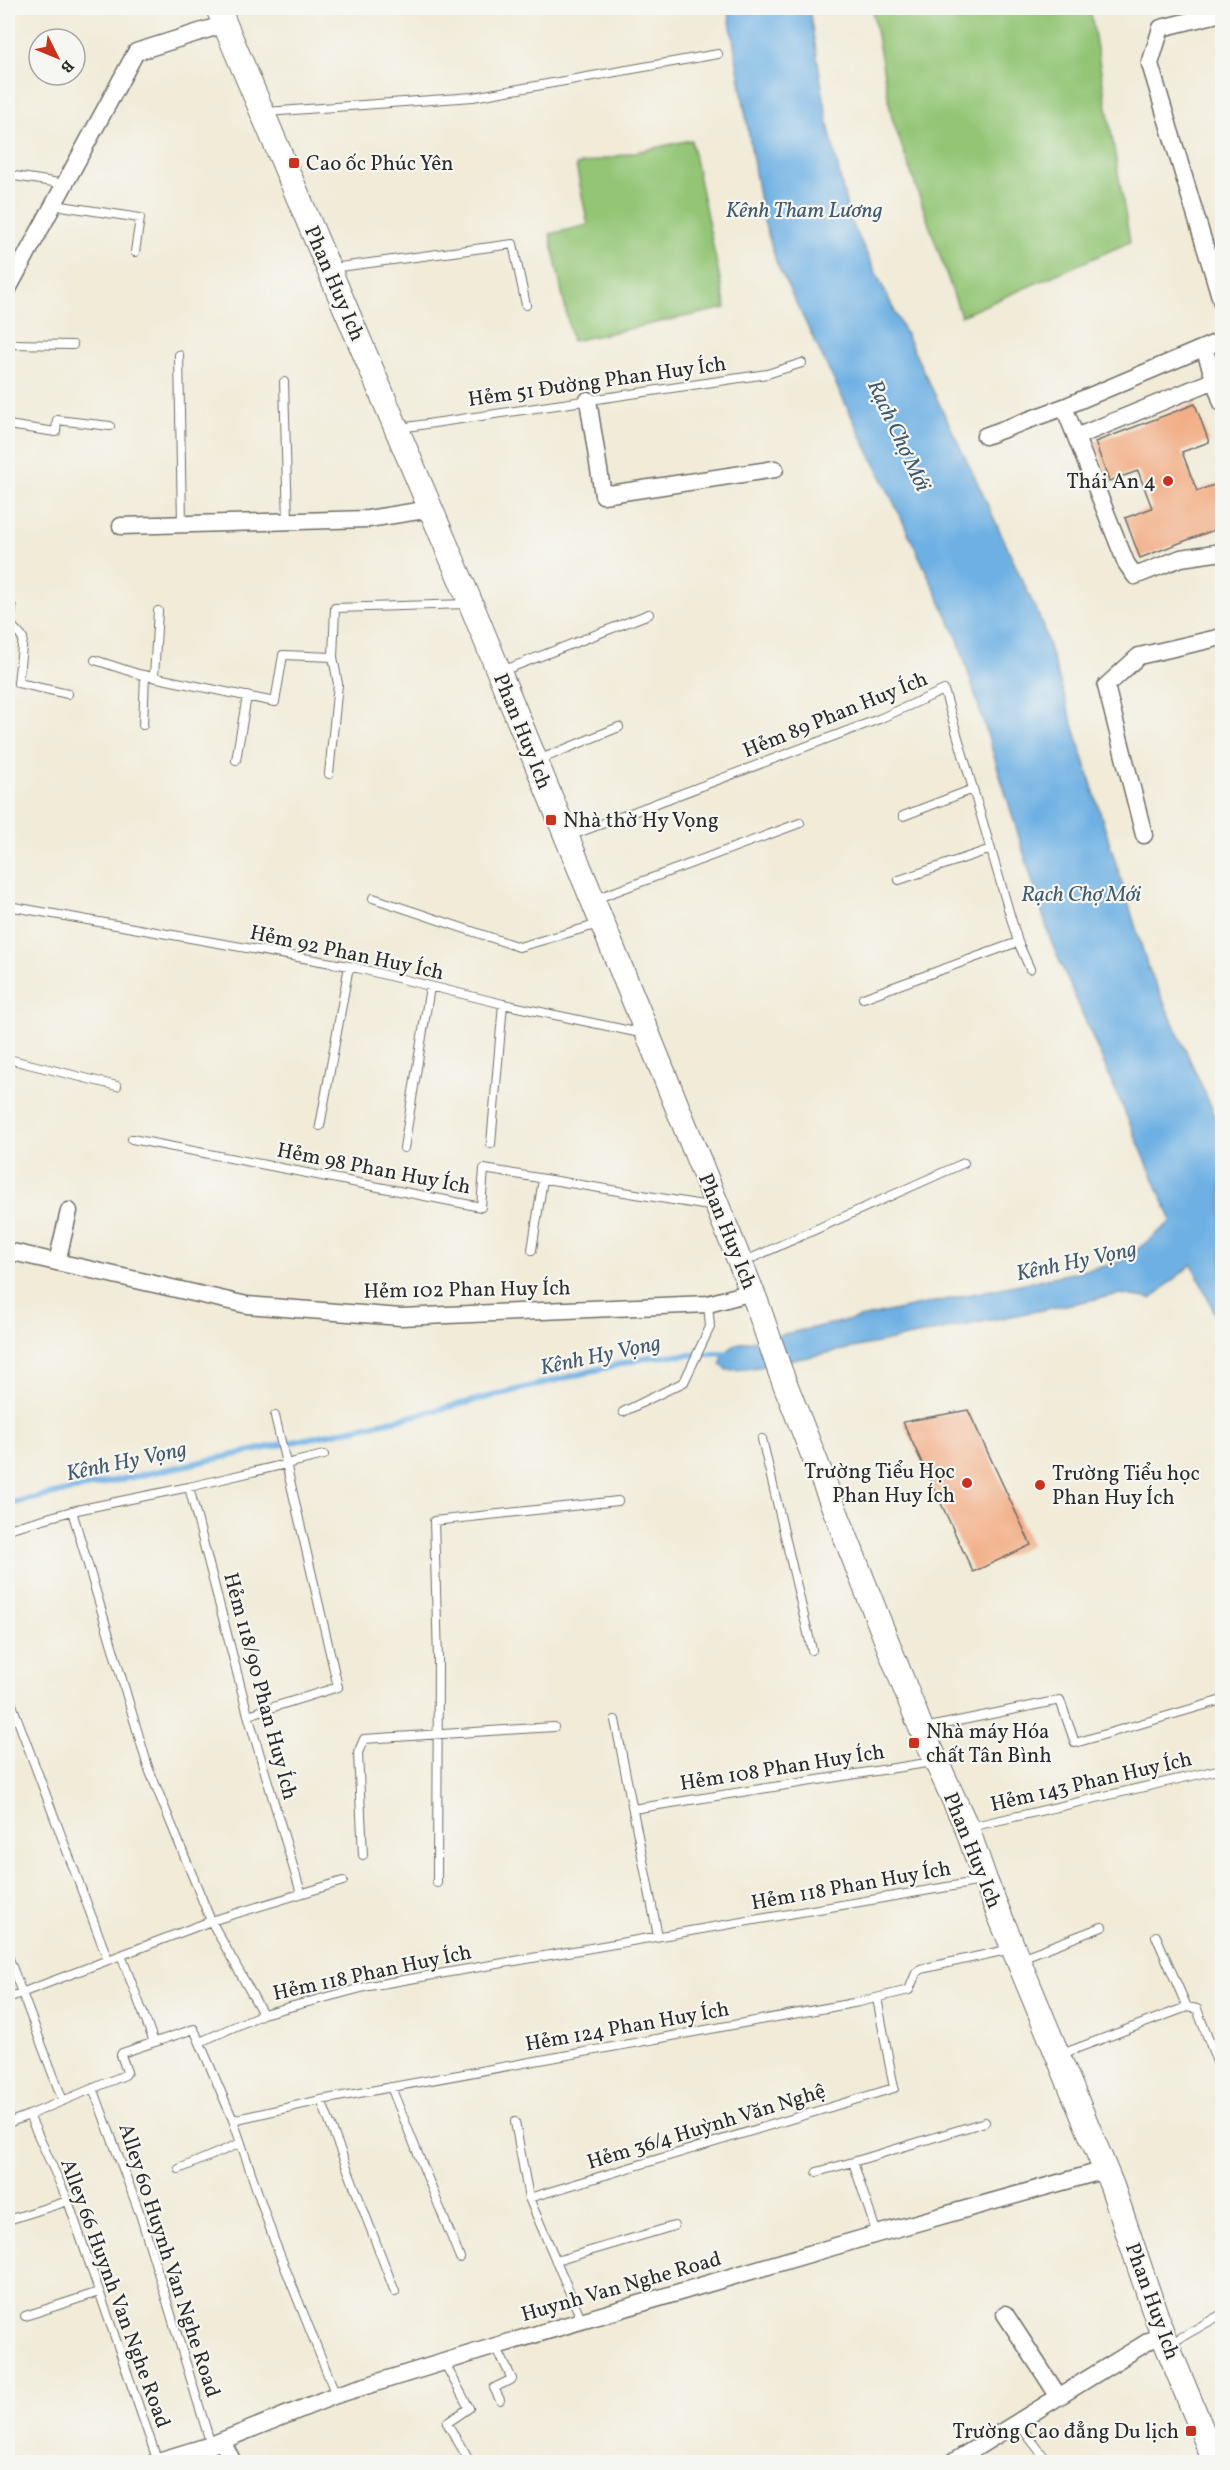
<svg xmlns="http://www.w3.org/2000/svg" width="1230" height="2470" font-family="Vollkorn,serif">
<style>
.green{fill:#93c575;stroke:#5f7850;stroke-width:1.5}
.water{fill:#6eb0e3;stroke:#4c6e87;stroke-width:1.5}
.lines{fill:none;stroke-linecap:round;stroke-linejoin:round}
.stream{stroke:#6eb0e3;stroke-width:6}
.building{fill:#f2ae86}
.service-casing{stroke:#706e68;stroke-width:10}
.minor-casing{stroke:#706e68;stroke-width:19}
.secondary-casing{stroke:#706e68;stroke-width:26}
.service{stroke:#fff;stroke-width:8}
.minor{stroke:#fff;stroke-width:16}
.secondary{stroke:#fff;stroke-width:24}
.poi-dot{fill:#c8321e;stroke:#f6f6f2;stroke-width:2}
.labels{text-anchor:middle;stroke-width:4.5;stroke-linejoin:round;paint-order:stroke}
.poi-label{font-size:21px;fill:#2b2b2b;stroke:#f6f6f2;text-anchor:start}
.street-label{font-size:21px;fill:#2b2b2b;stroke:#f6f6f2}
.water-label{font-size:22px;font-style:italic;fill:#425a6b;stroke:#f6f6f2}
</style>
<rect width="100%" height="100%" fill="#f6f6f2"/>
<filter id="ink" filterUnits="userSpaceOnUse"><feTurbulence type="fractalNoise" baseFrequency=".0167" numOctaves="2"/><feDisplacementMap in="SourceGraphic" scale="12" xChannelSelector="R" yChannelSelector="G"/><feConvolveMatrix kernelMatrix="1 2 1 2 8 2 1 2 1" color-interpolation-filters="sRGB"/></filter>
<filter id="wash" filterUnits="userSpaceOnUse"><feTurbulence type="fractalNoise" baseFrequency=".008" numOctaves="4" result="noise"/><feDisplacementMap in="SourceGraphic" scale="24" xChannelSelector="R" yChannelSelector="G"/><feGaussianBlur stdDeviation="1.35" result="paint"/><feColorMatrix in="noise" values="0 0 0 0 0 0 0 0 0 0 0 0 0 0 0 0 0 1.4 0 .05"/><feComposite in="paint" operator="in"/></filter>
<g filter="url(#wash)">
<rect width="100%" height="100%" fill="#f1ebd8"/>
<path class="green" d="M 872,8 L 1090,8 L 1130,242 L 961,316 L 892,118 Z
M 691,140 L 726,308 L 572,341 L 550,234 L 588,225 L 576,165 Z"/>
<path class="water" d="M 728,8 L 809,8 L 828,124 L 849,217 L 979,486 L 1041,621 L 1148,967 L 1222,1131 L 1222,1329 L 1192,1264 L 1151,1299 L 1121,1294 L 748,1369 L 727,1370 L 721,1365 L 723,1354 L 737,1344 L 1114,1264 L 1128,1257 L 1172,1221 L 1051,941 L 958,639 L 897,509 L 777,264 L 762,214 Z"/>
<g class="lines">
<path class="stream" d="M 8,1504 L 417,1415 L 648,1357 L 728,1353"/>
</g>
<g id="blocks">
<path class="building" d="M 1195,404 L 1209,442 L 1182,452 L 1197,491 L 1222,482 L 1222,527 L 1140,558 L 1125,518 L 1152,508 L 1138,471 L 1109,481 L 1095,442 Z
M 968,1410 L 1031,1545 L 973,1572 L 903,1422 Z"/>
</g>
</g>
<g filter="url(#ink)">
<use href="#blocks" fill-opacity="0" stroke="#706e68" stroke-width="1.5"/>
<g class="lines">
<defs>
<path id="service" d="M 266,112 L 473,97 L 718,54
M 8,175 L 66,184
M 55,205 L 140,218 L 135,252
M 332,268 L 513,244 L 526,305
M 8,344 L 73,345
M 179,355 L 182,524
M 284,382 L 288,521
M 8,425 L 56,432 L 57,420 L 110,426
M 400,428 L 767,374 L 802,363
M 8,606 L 12,607 L 10,624 L 23,638 L 18,683 L 68,694
M 95,660 L 138,674 L 275,702 L 283,655 L 333,657
M 502,671 L 649,614
M 154,677 L 158,611
M 143,725 L 145,675
M 236,760 L 247,696
M 536,761 L 619,727
M 329,774 L 338,684 L 333,657 L 335,608 L 467,604
M 903,816 L 973,789
M 567,837 L 879,719 L 944,690 L 1018,942 L 1030,969
M 899,880 L 991,849
M 373,898 L 519,947 L 599,924
M 595,899 L 800,823
M 8,906 L 349,966 L 503,1004 L 645,1034
M 863,998 L 1018,942
M 8,1059 L 117,1086
M 320,1126 L 349,966
M 132,1139 L 481,1207 L 484,1169 L 715,1207
M 491,1144 L 503,1004
M 404,1148 L 430,987
M 532,1250 L 543,1179
M 741,1263 L 964,1163
M 623,1412 L 684,1382 L 710,1327 L 708,1304
M 762,1439 L 812,1650
M 189,1487 L 248,1715 L 301,1893
M 72,1511 L 148,1767 L 211,1921 L 263,2014 L 369,1986 L 982,1881
M 8,1529 L 72,1511 L 189,1487 L 324,1455
M 8,1694 L 108,1960
M 248,1715 L 338,1687 L 275,1416
M 615,1720 L 658,1936
M 924,1728 L 1060,1700 L 1075,1743 L 1222,1700
M 633,1809 L 933,1762
M 970,1827 L 1222,1769
M 363,1855 L 358,1753 L 364,1739 L 554,1727
M 437,1883 L 438,1659 L 434,1521 L 618,1501
M 1156,1936 L 1187,2007 L 1197,2009 L 1222,2075
M 121,1955 L 154,2042
M 8,1956 L 63,2101
M 1021,1958 L 1102,1927
M 8,1998 L 211,1921 L 343,1881
M 200,2042 L 263,2014
M 1059,2055 L 1187,2007
M 391,2087 L 460,2258
M 93,2088 L 141,2217 L 211,2445
M 321,2100 L 395,2292
M 233,2120 L 321,2100 L 859,2002 L 909,1990 L 916,1973 L 921,1969 L 1011,1949
M 515,2122 L 529,2198 L 582,2321
M 8,2123 L 29,2115
M 853,2162 L 985,2122
M 179,2169 L 241,2143
M 817,2172 L 853,2162 L 877,2234
M 529,2198 L 894,2088 L 877,1998
M 8,2220 L 68,2201
M 556,2261 L 674,2226
M 25,2316 L 99,2292
M 1168,2345 L 1222,2314
M 496,2346 L 512,2379 L 494,2388 L 500,2400
M 444,2362 L 469,2408 L 447,2423 L 470,2462
M 1018,2423 L 1048,2462
M 158,2462 L 68,2201 L 29,2115 L 125,2075 L 127,2072 L 121,2055 L 122,2053 L 194,2029 L 233,2120 L 274,2240 L 336,2395"/>
<path id="minor" d="M 1222,13 L 1161,28 L 1150,64 L 1222,303
M 8,289 L 136,52 L 225,24
M 1204,348 L 1222,403
M 588,400 L 603,495 L 775,469
M 1064,407 L 1126,563 L 1135,576 L 1181,558 L 1222,552
M 985,436 L 1064,407 L 1222,340
M 1076,437 L 1222,377
M 121,526 L 368,519 L 431,509
M 1144,835 L 1106,686 L 1139,656 L 1222,637
M 8,1251 L 247,1305 L 284,1308 L 401,1317 L 708,1304 L 752,1292
M 57,1262 L 69,1211
M 1005,2314 L 1059,2397
M 222,2441 L 233,2462
M 155,2462 L 211,2445 L 336,2395 L 496,2346 L 877,2234 L 1105,2170
M 953,2462 L 1162,2333"/>
<path id="secondary" d="M 218,8 L 471,604 L 642,1020 L 757,1304 L 780,1371 L 921,1728 L 967,1828 L 985,1880 L 1112,2186 L 1162,2333 L 1215,2462"/>
</defs>
<use href="#service" class="service-casing"/>
<use href="#minor" class="minor-casing"/>
<use href="#secondary" class="secondary-casing"/>
<use href="#service" class="service"/>
<use href="#minor" class="minor"/>
<use href="#secondary" class="secondary"/>
</g>
</g>
<g class="poi-dot">
<rect x="288" y="157" width="12" height="12" rx="3"/>
<circle cx="1168" cy="481" r="6"/>
<rect x="545" y="814" width="12" height="12" rx="3"/>
<circle cx="967" cy="1483" r="6"/>
<circle cx="1040" cy="1485" r="6"/>
<rect x="908" y="1737" width="12" height="12" rx="3"/>
<rect x="1185" y="2425" width="12" height="12" rx="3"/>
</g>
<g class="labels">
<g class="poi-label">
<text x="306" y="170">Cao ốc Phúc Yên</text>
<text x="1156" y="488" text-anchor="end">Thái An 4</text>
<text x="563" y="827">Nhà thờ Hy Vọng</text>
<text x="955" y="1478" text-anchor="end">Trường Tiểu Học<tspan x="955" dy="24">Phan Huy Ích</tspan></text>
<text x="1052" y="1480">Trường Tiểu học<tspan x="1052" dy="24">Phan Huy Ích</tspan></text>
<text x="926" y="1738">Nhà máy Hóa<tspan x="926" dy="24">chất Tân Bình</tspan></text>
<text x="1179" y="2438" text-anchor="end">Trường Cao đẳng Du lịch</text>
</g>
<g class="street-label">
<text transform="translate(335 283) rotate(67)" y="7">Phan Huy Ich</text>
<text transform="translate(597 381) rotate(-8)" y="7">Hẻm 51 Đường Phan Huy Ích</text>
<text transform="translate(835 714) rotate(-22)" y="7">Hẻm 89 Phan Huy Ích</text>
<text transform="translate(523 731) rotate(68)" y="7">Phan Huy Ich</text>
<text transform="translate(347 952) rotate(12)" y="7">Hẻm 92 Phan Huy Ích</text>
<text transform="translate(374 1168) rotate(11)" y="7">Hẻm 98 Phan Huy Ích</text>
<text transform="translate(728 1231) rotate(68)" y="7">Phan Huy Ich</text>
<text transform="translate(467 1289) rotate(-1)" y="7">Hẻm 102 Phan Huy Ích</text>
<text transform="translate(261 1686) rotate(75)" y="7">Hẻm 118/90 Phan Huy Ích</text>
<text transform="translate(782 1767) rotate(-9)" y="7">Hẻm 108 Phan Huy Ích</text>
<text transform="translate(1091 1781) rotate(-13)" y="7">Hẻm 143 Phan Huy Ích</text>
<text transform="translate(973 1850) rotate(68)" y="7">Phan Huy Ich</text>
<text transform="translate(851 1885) rotate(-10)" y="7">Hẻm 118 Phan Huy Ích</text>
<text transform="translate(372 1972) rotate(-12)" y="7">Hẻm 118 Phan Huy Ích</text>
<text transform="translate(627 2026) rotate(-10)" y="7">Hẻm 124 Phan Huy Ích</text>
<text transform="translate(706 2126) rotate(-17)" y="7">Hẻm 36/4 Huỳnh Văn Nghệ</text>
<text transform="translate(170 2260) rotate(72)" y="7">Alley 60 Huynh Van Nghe Road</text>
<text transform="translate(621 2286) rotate(-16)" y="7">Huynh Van Nghe Road</text>
<text transform="translate(116 2293) rotate(70)" y="7">Alley 66 Huynh Van Nghe Road</text>
<text transform="translate(1153 2301) rotate(70)" y="7">Phan Huy Ich</text>
</g>
<g class="water-label">
<text x="804" y="217">Kênh Tham Lương</text>
<text transform="translate(900 435) rotate(65)" y="8">Rạch Chợ Mới</text>
<text x="1081" y="901">Rạch Chợ Mới</text>
<text transform="translate(1076 1260) rotate(-12)" y="8">Kênh Hy Vọng</text>
<text transform="translate(600 1354) rotate(-12)" y="8">Kênh Hy Vọng</text>
<text transform="translate(126 1460) rotate(-12)" y="8">Kênh Hy Vọng</text>
</g>
</g>
<rect width="1230" height="2470" fill="none" stroke="#f6f6f2" stroke-width="30"/>
<g transform="translate(57 57) rotate(133)"><circle r="28" fill="#f6f6f2" stroke="#a5a5a2" stroke-width="1.5"/>
<path d="M0-4.5L10 22L0 15L-10 22Z" fill="#c8321e"/>
<text y="-9" font-size="16" font-weight="bold" text-anchor="middle" fill="#2b2b2b">B</text>
</g>
</svg>
